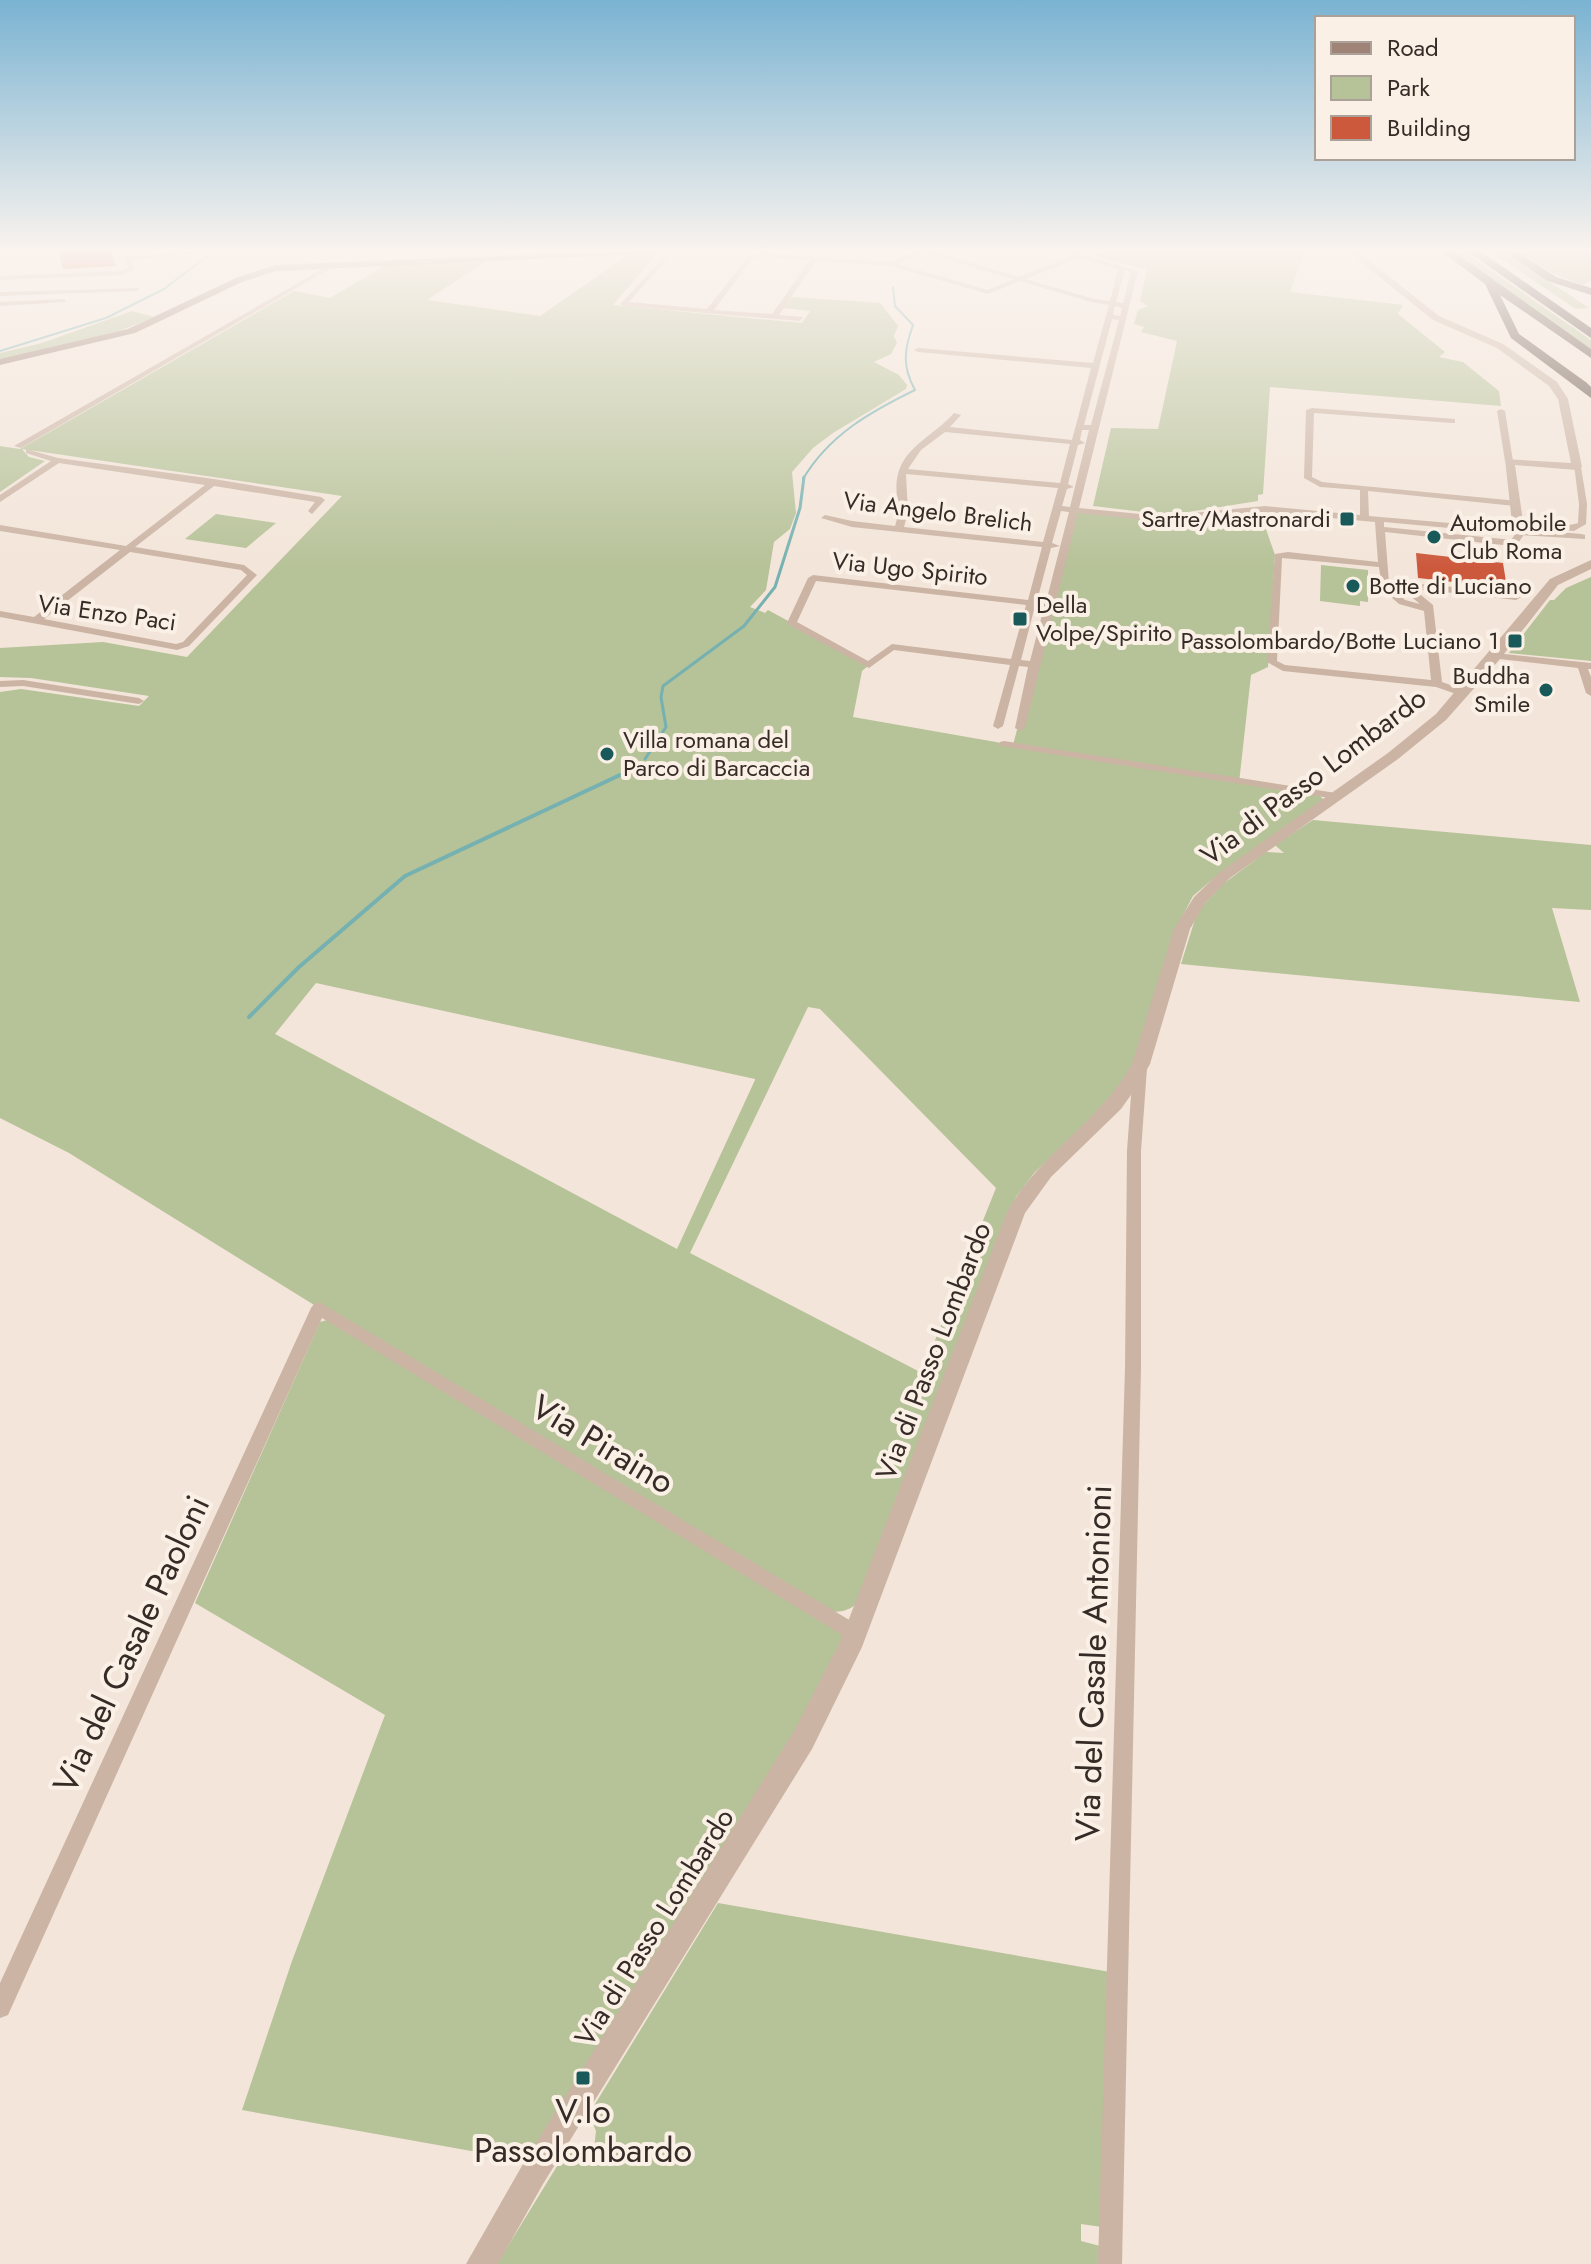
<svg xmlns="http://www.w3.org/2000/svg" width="1591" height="2264" font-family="Jost,sans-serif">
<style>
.green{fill:#b6c298;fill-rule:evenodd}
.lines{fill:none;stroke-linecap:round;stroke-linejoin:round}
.stream-far2{stroke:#76b1b1;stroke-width:2}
.stream-far1{stroke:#76b1b1;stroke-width:3}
.stream{stroke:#76b1b1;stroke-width:4}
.building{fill:#cd593d}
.minor{fill:#cbb4a4;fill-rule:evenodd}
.tertiary{fill:#cbb4a4;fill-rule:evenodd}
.secondary{fill:#9f8376;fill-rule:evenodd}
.trunk{fill:#68524a;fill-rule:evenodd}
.motorway{fill:#58443d;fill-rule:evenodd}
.poi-dot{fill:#1a595a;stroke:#faf0e6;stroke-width:3}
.labels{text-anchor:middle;stroke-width:8;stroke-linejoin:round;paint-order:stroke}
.far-street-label{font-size:24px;fill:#362b26;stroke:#faf0e6}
.far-poi-label{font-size:24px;fill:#362b26;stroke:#faf0e6;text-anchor:start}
.street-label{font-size:28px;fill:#362b26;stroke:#faf0e6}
.near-street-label{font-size:34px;fill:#362b26;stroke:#faf0e6}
.near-poi-label{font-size:34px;fill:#362b26;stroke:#faf0e6}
</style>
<rect width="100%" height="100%" fill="#f3e5d9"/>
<path class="green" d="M 1100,251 L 1308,251 L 1302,258 L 1290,292 L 1403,305 L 1398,314 L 1445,352 L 1439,357 L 1463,362 L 1499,391 L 1501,406 L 1270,387 L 1263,494 L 1258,495 L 1258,501 L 1169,515 L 1093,506 L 1111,428 L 1158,429 L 1177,341 L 1141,332 L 1144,327 L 1134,324 L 1138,310 L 1148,306 L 1140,301 L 1147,270 L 1092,255 Z
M 1450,251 L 1463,251 L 1591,340 L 1591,349 Z
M 1490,251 L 1503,251 L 1589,308 L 1576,309 Z
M 1518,251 L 1591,251 L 1591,281 L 1582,285 L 1550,272 Z
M 656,255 L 613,305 L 802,323 L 810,311 L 783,308 L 792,297 L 880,303 L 898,326 L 894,336 L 897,343 L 891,354 L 874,362 L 899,375 L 907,385 L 906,389 L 833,433 L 813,448 L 792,472 L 796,513 L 790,529 L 774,542 L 766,590 L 750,607 L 765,613 L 768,610 L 869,665 L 862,671 L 853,717 L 1013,745 L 1075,510 L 1161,519 L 1259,509 L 1275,555 L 1268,667 L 1251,675 L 1239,783 L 1320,796 L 1324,800 L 1220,873 L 1193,896 L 1183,915 L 1138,1055 L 1115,1097 L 1035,1172 L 1016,1197 L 857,1604 C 847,1611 840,1613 828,1611 L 319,1308 L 69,1153 L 0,1118 L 0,692 L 21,689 L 139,706 L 149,696 L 31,678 L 0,677 L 0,648 L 103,642 L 187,657 L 342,496 L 22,449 L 29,457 L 45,461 L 0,492 L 0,446 L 20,449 L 294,291 L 330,298 L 386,265 L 486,261 L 427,300 L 540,316 L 627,256 ZM 316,983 L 755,1079 L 755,1080 L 677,1249 L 275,1034 ZM 808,1007 L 820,1009 L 996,1188 L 922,1373 L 690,1253 Z
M 132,311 L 154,317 L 120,331 L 0,360 L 0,353 L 42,343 Z
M 216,514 L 276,523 L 246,548 L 185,539 Z
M 1321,565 L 1368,570 L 1368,602 L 1360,601 L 1360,606 L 1320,601 Z
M 1591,577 L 1591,661 L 1509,653 L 1550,600 L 1554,600 L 1566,588 Z
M 1313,820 L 1591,845 L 1591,910 L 1552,908 L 1580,1002 L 1181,964 L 1196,916 L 1204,904 L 1223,884 L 1266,852 L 1284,853 L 1275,845 Z
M 327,1320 L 844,1634 L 807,1718 L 540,2144 L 516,2156 L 505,2157 L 242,2110 L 292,1961 L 385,1715 L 195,1603 L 320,1322 Z
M 718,1903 L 1110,1972 L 1102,2227 L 1081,2224 L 1081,2241 L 1100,2246 L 1100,2264 L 497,2264 L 562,2158 L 571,2153 L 594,2150 L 596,2131 L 589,2114 Z"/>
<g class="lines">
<path class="stream-far2" d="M 0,351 L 106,318 L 164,289 L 214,251
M 803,479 C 829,435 870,412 915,390 C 902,366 904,350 913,325 L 895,306 L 893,287"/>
<path class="stream-far1" d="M 645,759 L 666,727 L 661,697 L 663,686 L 744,626 L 775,587 L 800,508 L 804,477"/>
<path class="stream" d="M 249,1017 L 299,967 L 405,876 L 620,775"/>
</g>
<path class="building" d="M 58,251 L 111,251 L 116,266 L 63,269 Z
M 1416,553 L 1503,563 L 1507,588 L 1418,578 Z"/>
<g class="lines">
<path class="minor" d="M 123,251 L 129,251 L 131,256 L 205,252 L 132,260 L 134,270 L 121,275 L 0,280 L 0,276 L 120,271 L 128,268 Z
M 917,251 L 932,251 L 1019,277 L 1071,256 L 1069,254 L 1072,252 L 1138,271 L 1079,508 L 1161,516 L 1265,506 L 1360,515 L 1360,490 L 1320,487 L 1304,478 L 1306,410 L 1312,408 L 1455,419 L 1455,423 L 1452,423 L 1314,413 L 1312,477 L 1322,482 L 1518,501 L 1518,505 L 1515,506 L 1368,491 L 1369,516 L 1519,529 L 1523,532 L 1523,536 L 1518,543 L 1503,545 L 1385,532 L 1389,583 L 1404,587 L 1426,584 L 1516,594 L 1521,597 L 1516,600 L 1426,590 L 1416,591 L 1433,605 L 1442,682 L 1467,691 L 1467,695 L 1459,695 L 1436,687 L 1283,671 L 1267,662 L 1275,554 L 1288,552 L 1378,562 L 1375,522 L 1265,512 L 1161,522 L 1078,513 L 1025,728 L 1020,731 L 1015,728 L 1028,667 L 1019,666 L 1003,726 L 998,729 L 993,726 L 1010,665 L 894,650 L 869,668 L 789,625 L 787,623 L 808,578 L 813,575 L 1028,600 L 1042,547 L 852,527 L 821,518 L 825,515 L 852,521 L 895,526 C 902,508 893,492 898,474 C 905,446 936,434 954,413 L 961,415 L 950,427 L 1072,440 L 1091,368 L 918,352 L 914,350 L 918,348 L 1093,363 L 1109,305 L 1091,302 L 1020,281 L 988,294 L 891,266 L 816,261 L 779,315 L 803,317 L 800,321 L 624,306 L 620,304 L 665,256 L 667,259 L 629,302 L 707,309 L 748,257 L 762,253 L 890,262 ZM 924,253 L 1013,279 L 988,290 L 898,264 ZM 762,257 L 810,260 L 772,314 L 714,310 L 752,259 ZM 1078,258 L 1118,269 L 1110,301 L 1094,299 L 1026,279 ZM 1125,270 L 1131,272 L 1123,303 L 1116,302 ZM 1115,306 L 1122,308 L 1120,316 L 1113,315 ZM 1112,319 L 1119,320 L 1091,425 L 1084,425 ZM 1082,430 L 1089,430 L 1070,507 L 1062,506 L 1067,489 L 1074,487 L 1068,484 L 1078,445 L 1085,443 L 1080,440 ZM 945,432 L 1070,444 L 1060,483 L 908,469 L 921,450 ZM 906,474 L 1058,488 L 1043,542 L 904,527 L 908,512 ZM 1061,511 L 1069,512 L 1046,602 L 1037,601 L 1051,548 L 1060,546 L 1052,543 ZM 1384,522 L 1515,534 L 1512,539 L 1503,539 L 1384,527 ZM 1282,558 L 1379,567 L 1382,589 L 1399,604 L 1424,611 L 1431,680 L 1285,665 L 1277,661 ZM 816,581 L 1026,605 L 1011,659 L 892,644 L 868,661 L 797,622 ZM 1395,590 L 1409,595 L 1420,604 L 1405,600 ZM 1035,606 L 1044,607 L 1030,661 L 1021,660 Z
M 333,263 L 338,264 L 21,448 L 14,446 Z
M 139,288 L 137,291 L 0,296 L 0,292 Z
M 64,299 L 66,302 L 0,306 L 0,302 Z
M 1501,409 L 1505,411 L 1513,461 L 1509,464 L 1505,461 L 1497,411 Z
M 26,449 L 58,458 L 214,479 L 321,497 L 325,500 L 312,514 L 308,511 L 315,502 L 214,486 L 135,547 L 244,565 L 257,575 L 189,646 L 177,650 L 0,617 L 0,611 L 34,617 L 120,550 L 0,531 L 0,525 L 126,546 L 205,485 L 59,463 L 0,502 L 0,495 L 51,461 L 26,453 ZM 130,552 L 241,570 L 247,575 L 183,642 L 176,644 L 44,619 Z
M 1574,465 L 1581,467 L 1587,504 L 1586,524 L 1574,531 L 1544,528 L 1543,526 C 1553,520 1566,528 1578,523 L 1579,504 Z
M 1495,653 L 1591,663 L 1591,669 L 1588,669 L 1591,677 L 1591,696 L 1586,693 L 1578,668 L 1491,658 L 1491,654 Z
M 23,680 L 139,698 L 144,701 L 139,704 L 23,686 L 0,687 L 0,681 Z
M 1004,741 L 1336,793 L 1342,796 L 1336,799 L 1000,746 L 1000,742 Z
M 1140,1063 L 1147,1068 L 1141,1151 L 1141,1368 L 1122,2264 L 1098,2264 L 1125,1368 L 1127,1151 L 1133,1068 Z
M 319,1302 L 861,1627 L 864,1633 L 861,1639 L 855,1642 L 849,1639 L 322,1318 L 8,2015 L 0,2018 L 0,1983 L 311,1308 L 314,1304 Z"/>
<path class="tertiary" d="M 1347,251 L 1357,251 L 1439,316 L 1503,344 L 1557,382 L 1568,399 L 1582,467 L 1577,470 L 1515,465 L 1524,529 L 1581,534 L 1585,535 L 1585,539 L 1519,535 L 1513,532 L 1505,459 L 1571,463 L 1558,399 L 1549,386 L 1497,348 L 1433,320 Z
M 1591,560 L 1591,569 L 1558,585 L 1500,659 L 1446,720 L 1398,759 L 1230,878 L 1205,903 L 1190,929 L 1150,1064 L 1138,1085 L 1121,1109 L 1051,1177 L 1025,1213 L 862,1647 L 812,1749 L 543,2184 L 498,2264 L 466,2264 L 523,2164 L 794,1731 L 840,1642 L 1007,1212 C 1039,1154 1100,1122 1132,1064 L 1174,929 L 1194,897 L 1220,872 L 1388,753 L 1436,714 L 1550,579 Z"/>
<path class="secondary" d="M 624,251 L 707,251 L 276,271 L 242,282 L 135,333 L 0,365 L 0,359 L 128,329 L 236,278 L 275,265 Z"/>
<path class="trunk" d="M 1441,251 L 1453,251 L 1591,349 L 1591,358 L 1500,295 L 1519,334 L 1587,383 L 1591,387 L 1591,398 L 1511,338 L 1485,284 Z
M 1503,251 L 1516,251 L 1556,277 L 1591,288 L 1591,295 L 1548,281 Z"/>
<path class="motorway" d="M 1467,251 L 1480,251 L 1591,328 L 1591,338 Z"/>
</g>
<linearGradient id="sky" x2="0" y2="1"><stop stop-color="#7ab3d2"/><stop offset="0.44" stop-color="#faf3ee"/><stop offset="1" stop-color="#faf3ee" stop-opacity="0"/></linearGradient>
<rect width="1591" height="568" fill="url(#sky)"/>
<g class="poi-dot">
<rect x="1339" y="511" width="16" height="16" rx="4"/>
<circle cx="1434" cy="537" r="8"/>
<circle cx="1353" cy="586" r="8"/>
<rect x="1012" y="611" width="16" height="16" rx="4"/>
<rect x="1507" y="633" width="16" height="16" rx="4"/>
<circle cx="1546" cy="690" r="8"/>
<circle cx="607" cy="754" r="8"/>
<rect x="575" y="2070" width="16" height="16" rx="4"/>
</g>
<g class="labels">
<g class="far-street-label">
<text transform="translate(938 512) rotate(7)" y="8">Via Angelo Brelich</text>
<text transform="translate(910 569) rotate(6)" y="8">Via Ugo Spirito</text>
<text transform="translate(107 613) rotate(8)" y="8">Via Enzo Paci</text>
</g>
<g class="far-poi-label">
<text x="1331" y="527" text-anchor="end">Sartre/Mastronardi</text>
<text x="1450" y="531">Automobile<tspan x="1450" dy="28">Club Roma</tspan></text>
<text x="1369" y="594">Botte di Luciano</text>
<text x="1036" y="613">Della<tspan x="1036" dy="28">Volpe/Spirito</tspan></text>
<text x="1499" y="649" text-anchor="end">Passolombardo/Botte Luciano 1</text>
<text x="1530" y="684" text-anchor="end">Buddha<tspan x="1530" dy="28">Smile</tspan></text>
<text x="623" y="748">Villa romana del<tspan x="623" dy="28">Parco di Barcaccia</tspan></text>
</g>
<g class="street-label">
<text transform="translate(1313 776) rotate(-37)" y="10">Via di Passo Lombardo</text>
<text transform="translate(933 1351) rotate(-69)" y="10">Via di Passo Lombardo</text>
<text transform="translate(654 1927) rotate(-58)" y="10">Via di Passo Lombardo</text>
</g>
<g class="near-street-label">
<text transform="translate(603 1444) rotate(31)" y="12">Via Piraino</text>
<text transform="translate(131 1644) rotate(-65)" y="12">Via del Casale Paoloni</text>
<text transform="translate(1093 1663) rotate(-88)" y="12">Via del Casale Antonioni</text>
</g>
<g class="near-poi-label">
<text x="583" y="2123">V.lo<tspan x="583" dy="39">Passolombardo</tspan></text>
</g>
</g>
<rect x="1315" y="16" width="260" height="144" fill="#faf0e6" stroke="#aca199" stroke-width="2"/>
<rect x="1331" y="42" width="40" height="12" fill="#9f8376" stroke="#aca199" stroke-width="2"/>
<text x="1387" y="56" font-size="24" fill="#362b26">Road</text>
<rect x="1331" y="76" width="40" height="24" fill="#b6c298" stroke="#aca199" stroke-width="2"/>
<text x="1387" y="96" font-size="24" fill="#362b26">Park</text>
<rect x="1331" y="116" width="40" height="24" fill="#cd593d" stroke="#aca199" stroke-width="2"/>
<text x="1387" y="136" font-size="24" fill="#362b26">Building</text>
</svg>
